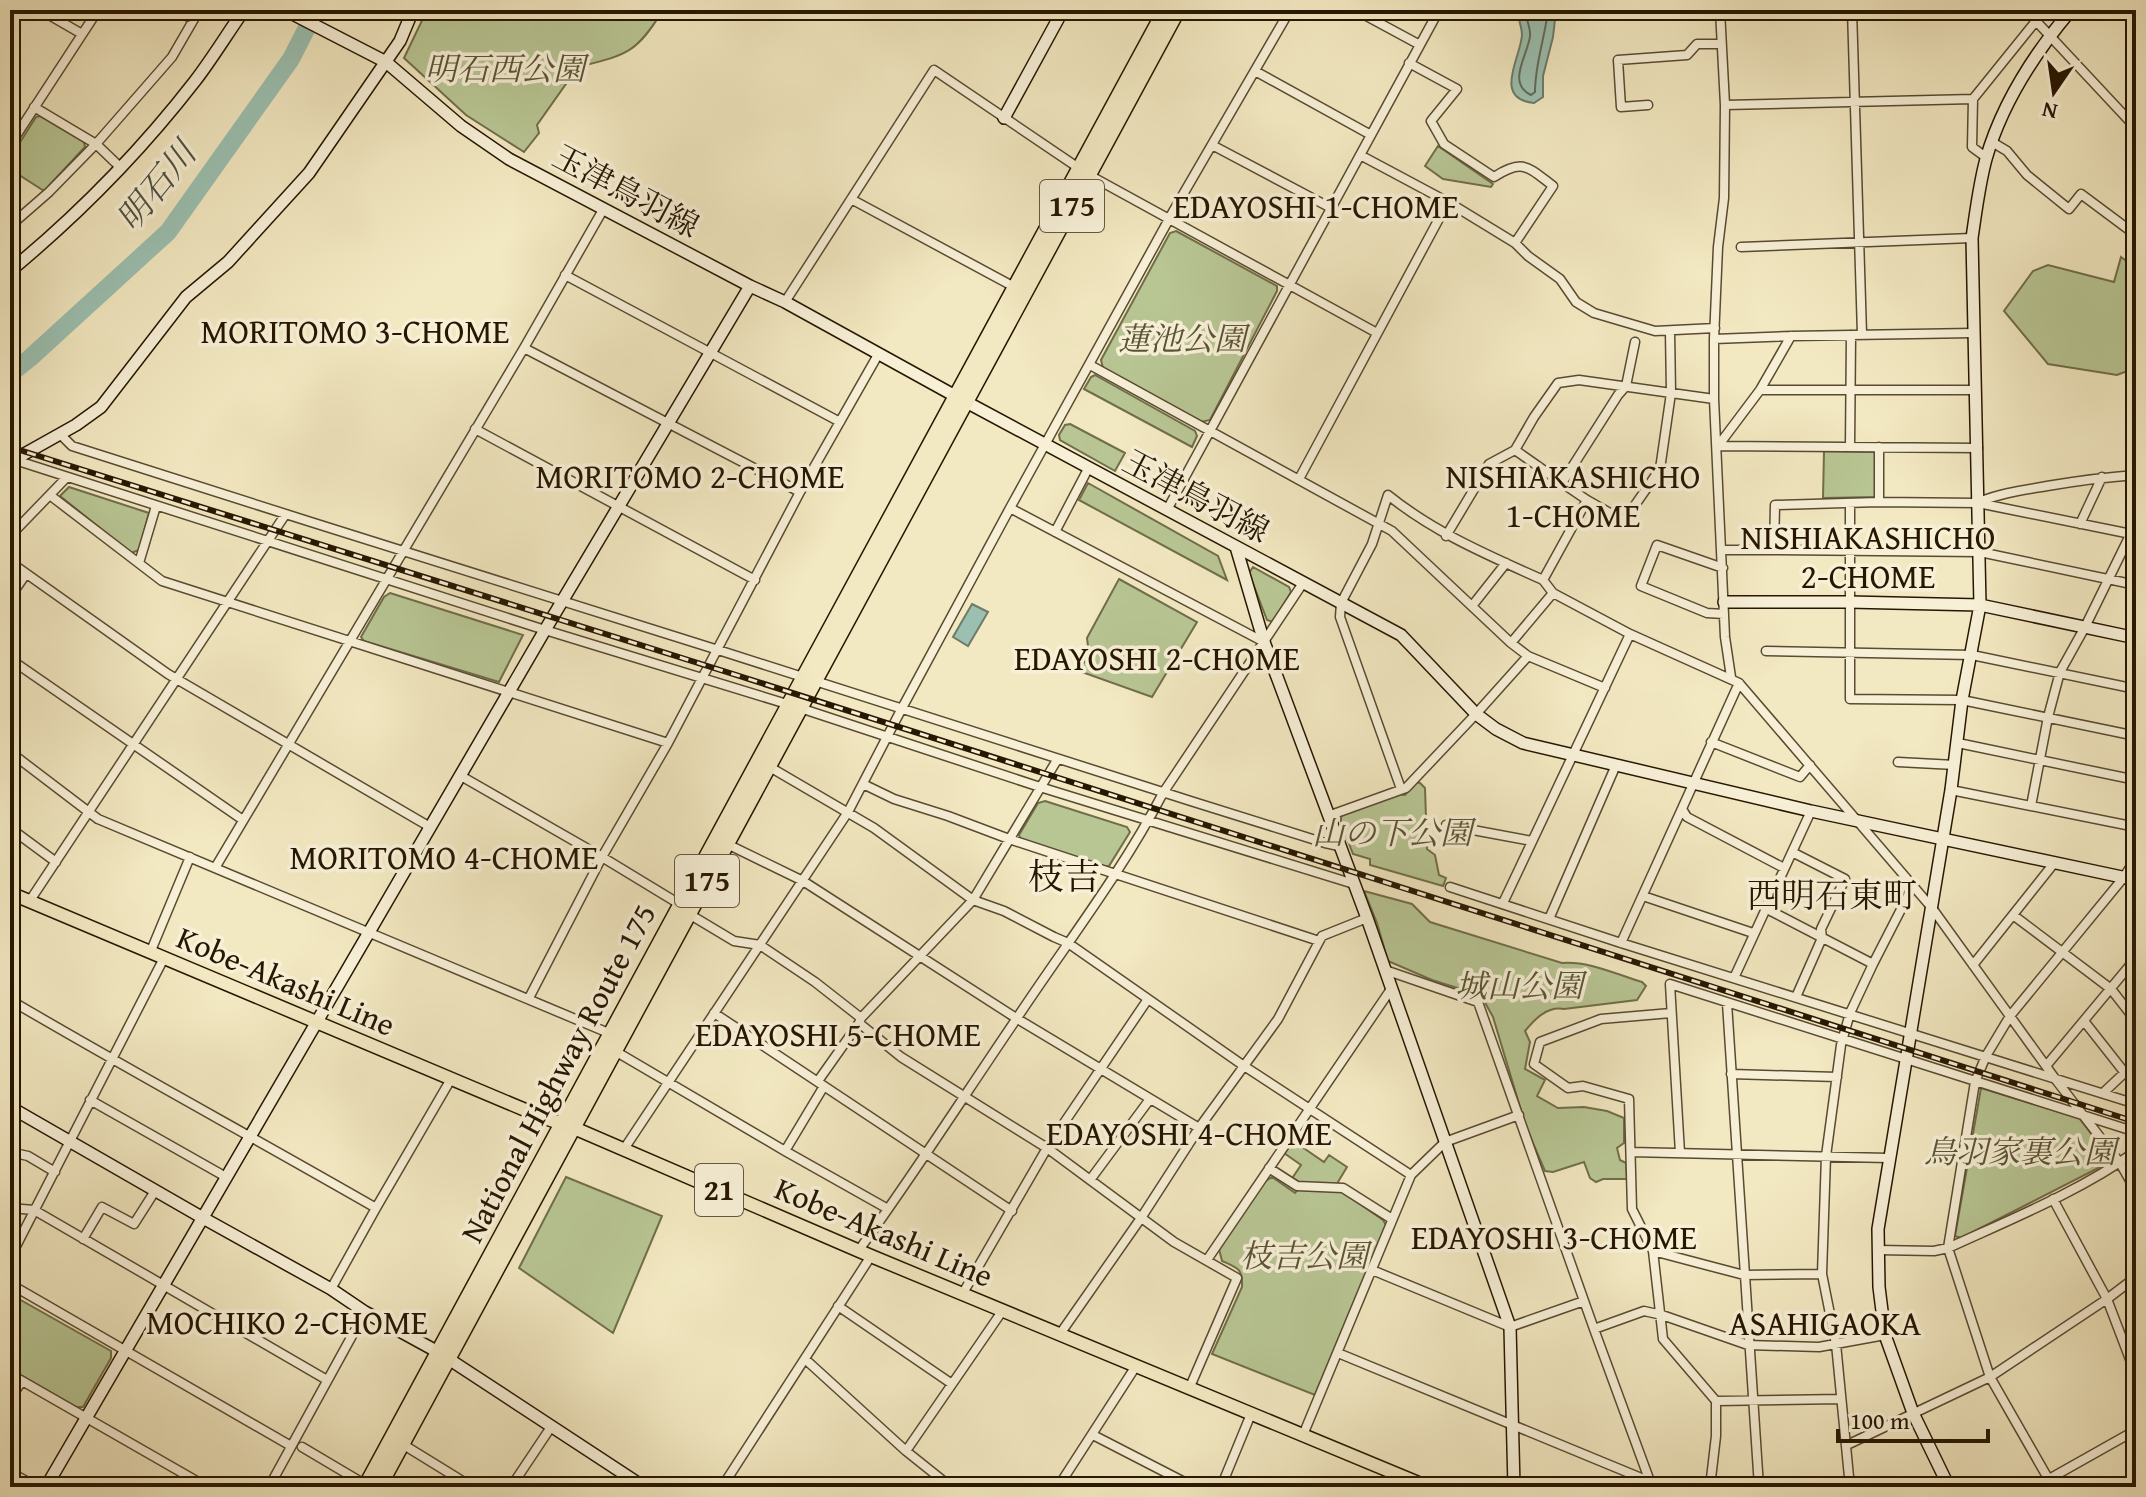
<svg xmlns="http://www.w3.org/2000/svg" width="2146" height="1497" font-family="'Gentium Book Plus','Noto Serif JP',serif">
<style>
.green{fill:#b8c694;stroke:#706e4a;stroke-width:2}
.water{fill:#9bc0b1;stroke:#6d7c6a;stroke-width:2}
.lines{fill:none;stroke-linecap:round;stroke-linejoin:round}
.shore{stroke:#616b58;stroke-width:2}
.river{stroke:#9bc0b1;stroke-width:18}
.street-casing{stroke:#5a4a30;stroke-width:11}
.secondary-casing{stroke:#271600;stroke-width:14}
.primary-casing{stroke:#271600;stroke-width:15}
.highway-casing{stroke:#271600;stroke-width:17}
.street{stroke:#f7f0d7;stroke-width:8}
.secondary{stroke:#f7f0d7;stroke-width:11}
.primary{stroke:#f2e8c1;stroke-width:12}
.highway{stroke:#f2e8c1;stroke-width:14}
.rail-casing{stroke:#271600;stroke-width:6}
.rail{stroke:#f7f0d7;stroke-width:3;stroke-dasharray:9;stroke-linecap:butt}
.labels{text-anchor:middle;stroke-width:7;stroke-linejoin:round;paint-order:stroke}
.shield{fill:#f7f0d7;stroke:#655740;stroke-width:2}
.shield-label{font-size:30px;font-weight:bold;fill:#271600}
.park-label{font-size:32px;font-style:italic;fill:#5a5434;stroke:#f7f0d7}
.street-label{font-size:32px;fill:#271600;stroke:#f7f0d7}
.water-label{font-size:34px;font-style:italic;fill:#50523e;stroke:#f7f0d7}
.neighbourhood-label{font-size:34px;fill:#271600;stroke:#f7f0d7}
.quarter-label{font-size:36px;fill:#271600;stroke:#f7f0d7}
</style>
<rect width="100%" height="100%" fill="#f2e8c1"/>
<filter id="stains"><feTurbulence type="fractalNoise" baseFrequency=".0025" numOctaves="4"/><feColorMatrix values="0 0 0 0 .2 0 0 0 0 .09 0 0 0 0 .02 0 0 0 .5 -.17"/></filter>
<radialGradient id="worn" r=".72"><stop offset=".6" stop-color="#630" stop-opacity="0"/><stop offset="1" stop-color="#630" stop-opacity=".3"/></radialGradient>
<path class="green" d="M 427,10 L 663,10 C 636,54 626,55 578,67 L 537,125 L 539,133 L 524,152 L 466,115 L 404,58 Z
M 40,116 L 84,142 L 85,147 L 44,191 L 10,169 L 10,158 L 36,117 Z
M 1438,146 L 1493,184 L 1491,187 L 1443,179 L 1425,166 Z
M 1176,231 L 1277,286 L 1277,291 L 1210,420 L 1201,422 L 1103,368 L 1101,360 L 1170,233 Z
M 2121,257 L 2136,268 L 2135,368 L 2117,375 L 2048,364 L 2004,311 L 2033,271 L 2048,265 L 2114,282 Z
M 1095,375 L 1195,431 L 1197,436 L 1192,447 L 1084,389 L 1091,377 Z
M 1070,424 L 1125,453 L 1115,471 L 1060,440 L 1059,435 L 1065,425 Z
M 1824,451 L 1875,452 L 1875,497 L 1823,498 Z
M 1088,483 L 1218,556 L 1227,580 L 1079,500 Z
M 69,487 L 149,513 L 139,550 L 131,553 L 60,496 Z
M 1253,567 L 1289,587 L 1291,592 L 1273,622 L 1267,620 L 1249,573 Z
M 1119,579 L 1197,622 L 1152,697 L 1079,671 L 1089,654 L 1087,638 Z
M 390,593 L 523,635 L 499,682 L 364,641 L 361,637 L 384,597 Z
M 1416,782 L 1420,783 L 1425,788 L 1427,849 L 1435,855 L 1439,875 L 1446,878 L 1443,886 L 1370,865 L 1370,859 L 1353,854 L 1341,823 L 1341,815 L 1397,794 L 1405,795 Z
M 1045,801 L 1127,827 L 1130,832 L 1109,866 L 1104,867 L 1021,840 L 1019,835 L 1038,803 Z
M 1364,891 L 1412,904 L 1430,922 L 1562,963 C 1590,961 1615,974 1642,982 L 1646,986 L 1637,1000 L 1564,1009 C 1547,1006 1535,1019 1525,1031 L 1530,1042 L 1525,1069 L 1545,1080 L 1537,1096 L 1558,1108 L 1584,1107 L 1607,1111 L 1624,1118 L 1624,1143 L 1617,1148 L 1620,1160 L 1626,1163 L 1627,1179 L 1603,1179 L 1596,1182 L 1590,1178 L 1584,1162 L 1553,1172 L 1545,1171 L 1526,1127 L 1493,1017 L 1483,999 L 1470,992 L 1432,980 L 1388,961 L 1377,923 Z
M 1981,1088 L 2079,1118 L 2112,1161 L 1961,1238 L 1955,1236 Z
M 1292,1140 L 1324,1162 L 1329,1155 L 1347,1167 L 1335,1187 L 1383,1220 L 1386,1225 L 1315,1395 L 1212,1354 L 1242,1287 C 1243,1269 1238,1268 1222,1261 L 1219,1249 L 1264,1182 L 1272,1177 L 1295,1193 L 1301,1186 L 1291,1180 L 1301,1165 L 1284,1153 Z
M 566,1177 L 662,1216 L 613,1333 L 519,1268 Z
M 10,1294 L 111,1351 L 111,1358 L 83,1407 L 76,1407 L 10,1369 Z"/>
<path class="water" d="M 1516,10 L 1556,10 L 1553,37 L 1543,76 L 1543,97 L 1534,103 C 1492,99 1521,57 1522,35 C 1522,27 1518,17 1516,10 Z
M 972,604 L 988,612 L 968,646 L 953,637 Z"/>
<g class="lines">
<path class="shore" d="M 1524,10 C 1526,18 1531,28 1530,36 C 1528,55 1506,83 1531,95 L 1535,92 C 1535,63 1545,38 1548,10"/>
<path class="river" d="M 10,374 L 30,358 L 168,232 L 291,59 L 316,10"/>
<defs>
<path id="street" d="M 1720,10 L 1725,105 L 1724,198 L 1718,247 L 1714,339 L 1714,399 L 1725,637 L 1731,677
M 1852,10 L 1862,334
M 2030,10 L 2036,21 L 2136,128
M 10,11 L 17,15 L 44,12 L 82,34
M 1359,12 L 1420,45
M 1409,63 L 1457,89 L 1431,121 L 1444,144 L 1494,177 C 1523,158 1528,167 1553,186 L 1515,243
M 1255,71 L 1371,135
M 1973,99 L 2036,21
M 1648,105 L 1621,107 L 1618,60 L 1687,55 L 1697,44 L 1721,44
M 1725,105 L 1973,99 L 1972,147 L 1987,158
M 34,107 L 96,144 L 121,168
M 1992,142 L 2007,151 L 2027,175 L 2069,209 L 2081,194 L 2136,235
M 10,145 L 98,10
M 1212,145 L 1331,208
M 1360,155 L 1448,202 L 1515,243 L 1528,256 L 1560,279 L 1576,302 L 1594,313 L 1655,331 L 1715,328
M 851,199 L 1018,289
M 10,226 L 49,192 L 96,144 L 172,57 L 194,19 L 171,10
M 1741,247 L 1972,238
M 565,275 L 840,422
M 785,302 L 934,70 L 1089,175 L 1377,333
M 1714,339 L 1791,336 L 1973,333
M 1635,342 L 1626,386 L 1618,395 L 1562,483 L 1587,500 L 1624,521 L 1660,469 L 1671,393 L 1670,331
M 524,348 L 800,492
M 1090,365 L 1392,531 L 1511,643
M 1760,390 L 1976,390
M 475,429 L 755,580
M 60,434 L 72,446 C 286,515 500,581 715,649 C 918,713 1121,780 1325,843 L 1339,846
M 1718,446 L 1978,448
M 1718,446 L 1760,390 L 1791,336
M 1850,447 L 1851,335
M 1515,450 L 1562,483
M 15,460 L 545,630 L 800,708 L 1040,787 L 1354,884
M 1299,479 L 1448,202
M 51,496 L 162,581 L 668,743
M 1879,502 L 1879,447
M 1979,502 C 2001,493 2024,490 2047,486 C 2077,481 2106,477 2136,475
M 1850,504 L 1850,699 L 1962,700 L 2136,736
M 1010,508 L 1264,642
M 1167,510 L 1439,10
M 2080,524 L 2102,477
M 1055,532 L 1089,467
M 10,536 L 67,477
M 1446,536 L 1489,464 L 1515,450 L 1534,417 L 1558,383 L 1579,380 L 1714,399
M 1722,550 L 1774,550 L 1775,505 L 1879,502 L 1978,503 L 2136,535
M 1774,550 L 1980,552 L 2136,585
M 10,562 L 168,674 L 430,827
M 139,563 L 156,506
M 1723,568 L 1657,545 L 1641,586 L 1707,613 L 1724,614
M 1543,580 L 1587,500
M 10,597 L 26,574
M 1472,606 L 1506,563
M 1766,651 L 1972,655 L 2136,689
M 1528,656 L 1605,688
M 10,659 L 243,820
M 1711,742 L 1800,777 L 1810,765
M 1958,743 L 2136,780
M 10,752 L 98,819 L 611,1034
M 1898,762 L 1955,765
M 768,766 L 874,828 L 973,900 L 1004,911 L 1054,937 L 1068,943 L 1244,1066 L 1411,1175
M 461,776 L 602,857 L 681,905 L 689,914 L 734,941 L 760,945 L 815,982 L 861,1018 L 859,1023 L 901,1057 L 1047,1148 L 1174,1242 L 1237,1278 L 1189,1389
M 863,784 L 894,799 L 948,816 L 1009,839 L 1319,941
M 1401,789 L 1340,617 L 1341,603 L 1372,544 L 1388,495 C 1435,533 1488,555 1543,580 L 1553,593 L 1630,634 L 1739,683 L 1932,908 L 2056,1080 L 2120,1163 L 2136,1191
M 1951,790 L 2136,827
M 2031,806 L 2048,717 L 2060,672 L 2085,627 L 2136,523
M 1682,809 L 1687,817 L 1784,868
M 1328,816 L 1406,788 L 1476,714 L 1528,656 L 1511,643 L 1553,593
M 1446,825 L 1532,841
M 10,828 L 56,862
M 727,844 L 803,881 L 1016,1018 L 1199,1128
M 1792,852 L 1845,879 L 1821,929 L 1822,938 L 1796,997
M 215,868 L 524,348 L 604,208
M 1450,887 L 1621,943 L 2136,1104
M 1643,896 L 1753,933
M 29,902 L 285,515
M 1503,903 L 1630,634
M 1765,908 L 1873,964
M 2013,915 L 2111,989 L 2136,1021
M 1549,919 L 1616,765
M 1621,943 L 1739,683
M 150,953 L 190,857
M 1973,965 L 2055,862
M 1385,970 L 1478,1002 L 1594,1329 L 1652,1487
M 1734,978 L 1811,811
M 529,998 L 602,857 L 668,743 L 800,492 L 879,353
M 10,1000 C 131,1071 254,1138 376,1208
M 1727,1003 L 1759,1487
M 714,1013 L 1012,1211
M 1671,1013 L 1601,1019 L 1540,1042 L 1534,1064 L 1568,1088 L 1583,1086 L 1629,1099 L 1632,1209 L 1653,1251 L 1663,1339 L 1716,1401 L 1716,1436 L 1710,1487
M 861,1018 L 973,900 L 1057,760
M 2084,1021 L 2125,1073
M 615,1051 L 785,1151 L 888,1209
M 2046,1066 L 2136,958
M 1731,1074 L 1837,1077
M 818,1081 L 859,1023
M 2103,1093 L 2136,1062
M 90,1100 L 226,1177
M 624,1149 L 848,812 L 901,710 L 1010,508 L 1174,210 L 1290,10
M 785,1151 L 824,1086
M 10,1152 L 28,1156 L 55,1172
M 1631,1152 L 1888,1158
M 1680,1153 L 1670,984 L 2136,1132
M 1269,1168 L 1297,1186 L 1343,1188 L 1392,1219
M 1090,1180 L 1150,1099
M 2053,1199 L 2107,1299 L 2136,1375
M 10,1208 L 34,1210 L 327,1380
M 83,1239 L 102,1207 L 134,1224 L 155,1191
M 859,1250 C 914,1174 964,1096 1017,1018 C 1066,944 1122,872 1163,793 L 1303,583
M 1878,1250 L 1934,1251 L 1948,1248 C 2009,1220 2081,1191 2136,1151
M 1653,1251 L 1744,1275 L 1822,1274
M 10,1258 L 164,958
M 1207,1260 L 1391,989
M 1372,1270 L 1510,1327 L 1584,1301
M 10,1284 L 291,1446
M 331,1289 L 376,1208 L 451,1079
M 963,1293 L 1047,1148 L 1148,999
M 838,1306 L 952,1384
M 1594,1329 L 1644,1311 L 1662,1315 L 1748,1345 L 1819,1347 L 1885,1335
M 1060,1334 L 1141,1218 L 1199,1128 L 1278,1019 L 1322,936 L 1367,918
M 1338,1353 L 1651,1482
M 805,1359 L 906,1451 L 951,1487
M 10,1374 L 207,1487
M 10,1399 L 22,1381
M 1716,1401 L 1841,1399
M 1093,1435 L 1194,1487
M 1303,1435 L 1411,1175 L 1445,1142 L 1519,1115
M 399,1442 L 472,1487
M 1847,1445 L 1990,1377 L 2107,1299 L 2136,1277
M 302,1447 L 361,1482
M 906,1451 L 1003,1310
M 10,1472 L 37,1487
M 2049,1479 L 2136,1430
M 1063,1480 L 1075,1487
M 269,1487 L 365,1312
M 511,1487 L 551,1427
M 722,1487 L 871,1256
M 1058,1487 L 1136,1366
M 1221,1487 L 1251,1414
M 1850,1487 L 1836,1344 L 1822,1274 L 1826,1156 L 1841,1045 L 1850,1013 L 1873,964 L 1913,886
M 2053,1487 L 1990,1377 L 1948,1248 L 1975,1082 L 1986,1056 L 2010,1016 L 2124,877 L 2136,858"/>
<path id="secondary" d="M 285,10 L 386,62 L 461,126 L 509,159 L 750,286 L 785,302 L 957,397 L 1401,635 L 1476,714 L 1496,729 L 1523,743 L 1811,811 L 2136,880
M 1004,118 L 1063,10
M 10,271 C 79,214 140,152 195,81 C 212,59 227,34 244,10
M 10,462 L 76,425 L 101,407 L 186,297 L 228,262 L 309,173 L 400,41 L 413,10
M 1236,547 L 1264,642 L 1367,918 L 1510,1327 L 1514,1487
M 1724,602 L 1849,602 L 1980,605 L 2136,638
M 10,1107 L 203,1218 L 331,1289 L 365,1312 L 438,1352 L 644,1487
M 46,1487 L 545,630 L 750,286
M 1949,1487 L 1913,1413 L 1885,1335 L 1879,1287 L 1878,1229 L 1951,790 L 1962,700 L 1980,605 L 1972,238 C 1976,211 1979,185 1986,159 C 2002,103 2034,54 2071,10"/>
<path id="primary" d="M 10,893 L 542,1117 L 574,1128 L 871,1256 L 1428,1487"/>
<path id="highway" d="M 365,1487 L 1165,10
M 379,1487 L 1178,10"/>
</defs>
<use href="#street" class="street-casing"/>
<use href="#secondary" class="secondary-casing"/>
<use href="#primary" class="primary-casing"/>
<use href="#highway" class="highway-casing"/>
<use href="#street" class="street"/>
<use href="#secondary" class="secondary"/>
<use href="#primary" class="primary"/>
<use href="#highway" class="highway"/>
<defs>
<path id="rail" d="M 10,447 L 733,674 L 2136,1122"/>
</defs>
<use href="#rail" class="rail-casing"/>
<use href="#rail" class="rail"/>
</g>
<g class="labels">
<g class="shield">
<rect x="1040" y="180" width="64" height="52" rx="6"/>
<rect x="675" y="855" width="64" height="52" rx="6"/>
<rect x="695" y="1164" width="48" height="52" rx="6"/>
</g>
<g class="shield-label">
<text x="1072" y="216">175</text>
<text x="707" y="891">175</text>
<text x="719" y="1200">21</text>
</g>
<g class="park-label">
<text x="505" y="80">明石西公園</text>
<text x="1182" y="350">蓮池公園</text>
<text x="1392" y="844">山の下公園</text>
<text x="1519" y="997">城山公園</text>
<text x="2020" y="1163">鳥羽家裏公園</text>
<text x="1304" y="1267">枝吉公園</text>
</g>
<g class="street-label">
<text transform="translate(626 191) rotate(28)" y="11">玉津鳥羽線</text>
<text transform="translate(1196 496) rotate(28)" y="11">玉津鳥羽線</text>
<text transform="translate(286 981) rotate(23)" y="11">Kobe-Akashi Line</text>
<text transform="translate(558 1073) rotate(-62)" y="11">National Highway Route 175</text>
<text transform="translate(884 1232) rotate(23)" y="11">Kobe-Akashi Line</text>
</g>
<g class="water-label">
<text transform="translate(156 186) rotate(-51)" y="12">明石川</text>
</g>
<g class="neighbourhood-label">
<text x="1316" y="218">EDAYOSHI 1-CHOME</text>
<text x="355" y="343">MORITOMO 3-CHOME</text>
<text x="690" y="488">MORITOMO 2-CHOME</text>
<text x="1573" y="488">NISHIAKASHICHO<tspan x="1573" dy="39">1-CHOME</tspan></text>
<text x="1868" y="549">NISHIAKASHICHO<tspan x="1868" dy="39">2-CHOME</tspan></text>
<text x="1157" y="670">EDAYOSHI 2-CHOME</text>
<text x="444" y="869">MORITOMO 4-CHOME</text>
<text x="1832" y="907">西明石東町</text>
<text x="838" y="1046">EDAYOSHI 5-CHOME</text>
<text x="1189" y="1145">EDAYOSHI 4-CHOME</text>
<text x="1554" y="1249">EDAYOSHI 3-CHOME</text>
<text x="287" y="1334">MOCHIKO 2-CHOME</text>
<text x="1825" y="1335">ASAHIGAOKA</text>
</g>
<g class="quarter-label">
<text x="1064" y="889">枝吉</text>
</g>
</g>
<rect width="2146" height="1497" fill="none" stroke="#f2e8c1" stroke-width="40"/>
<rect x="12" y="12" width="2122" height="1473" fill="none" stroke="#271600" stroke-width="4"/>
<rect x="20" y="20" width="2106" height="1457" fill="none" stroke="#271600" stroke-width="2"/>
<g transform="translate(2054 92) rotate(193)" stroke="#f7f0d7" stroke-width="6" paint-order="stroke">
<path d="M0-6L14 30L0 20L-14 30Z" fill="#271600"/>
<text y="-12" font-size="22" font-weight="bold" text-anchor="middle" fill="#271600">N</text>
</g>
<path d="M1838 1429v12h150v-12" fill="none" stroke="#271600" stroke-width="4"/>
<text x="1850" y="1429" font-size="24" fill="#271600" stroke="#f7f0d7" stroke-width="6" paint-order="stroke">100 m</text>
<rect width="100%" height="100%" filter="url(#stains)"/>
<rect width="100%" height="100%" fill="url(#worn)"/>
</svg>
